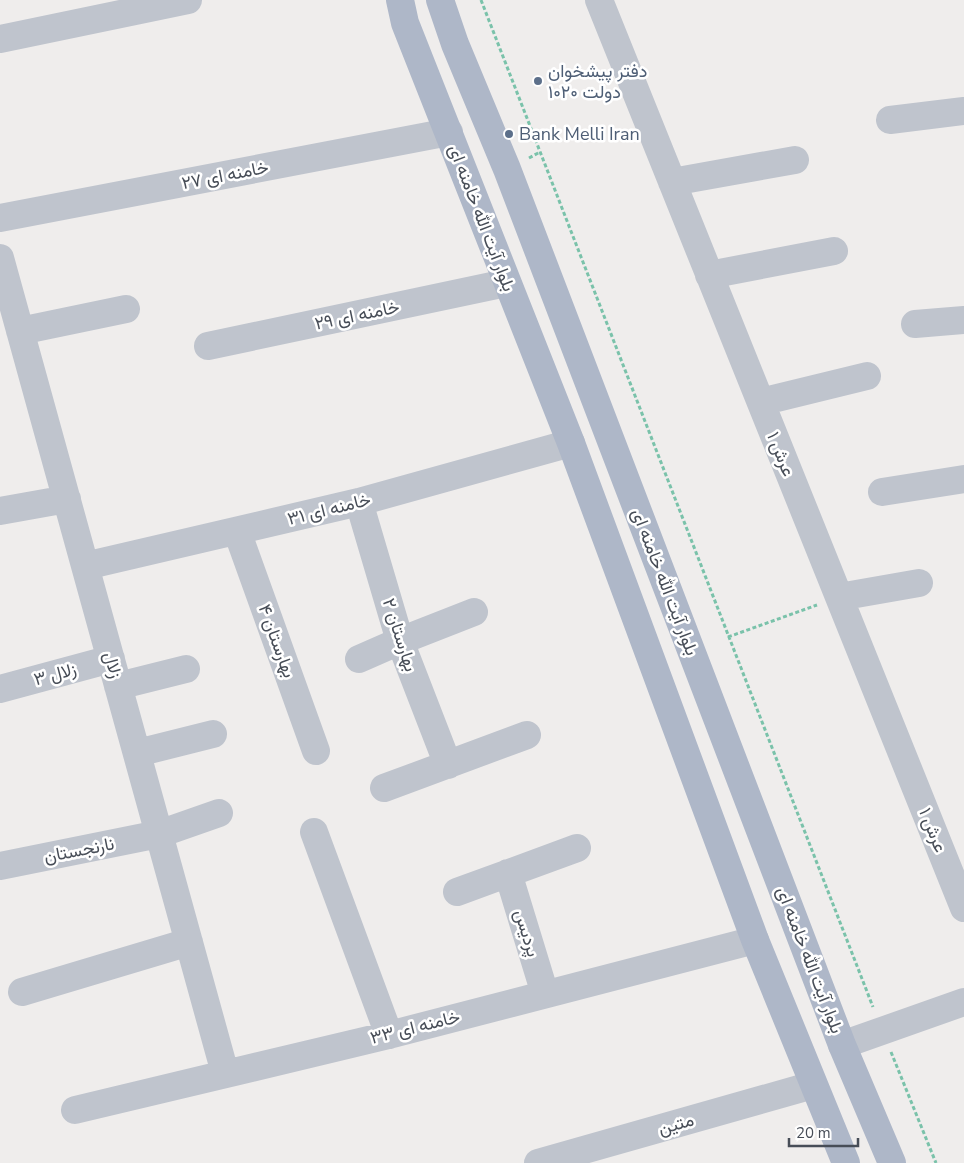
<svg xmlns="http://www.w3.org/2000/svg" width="964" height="1163" font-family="'Nunito Sans',Vazirmatn,sans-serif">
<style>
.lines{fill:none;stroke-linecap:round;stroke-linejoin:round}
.path{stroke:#7ac2aa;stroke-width:3;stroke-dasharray:4 2.5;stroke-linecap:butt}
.minor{stroke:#bfc4cd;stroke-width:28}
.major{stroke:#aeb7c8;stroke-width:28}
.service-dot{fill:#5c6f8a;stroke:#fff;stroke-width:2}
.labels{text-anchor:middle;stroke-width:5;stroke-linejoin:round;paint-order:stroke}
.service-label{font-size:18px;fill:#4e5e75;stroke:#fff;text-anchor:start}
.street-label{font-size:18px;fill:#474d57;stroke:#fff}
</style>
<rect width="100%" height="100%" fill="#efedec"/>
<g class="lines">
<path class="path" d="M 481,0 L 873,1007
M 529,158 L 540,152
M 728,637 L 817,605
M 891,1052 L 936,1163"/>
<path class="minor" d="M 599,0 L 964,908
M 0,39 L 188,0
M 890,120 L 964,111
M 672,182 L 795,160
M 0,218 L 449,132
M 0,258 L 225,1073
M 709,275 L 834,251
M 915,324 L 964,320
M 20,331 L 126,309
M 208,346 L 506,283
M 761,402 L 867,376
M 882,492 L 964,479
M 359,502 L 400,641 L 448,765
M 0,511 L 67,499
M 237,531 L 316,751
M 85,566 L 359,502 L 571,443
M 839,597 L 919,583
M 359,659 L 400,641 L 474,612
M 118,686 L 186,669
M 0,689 L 111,659
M 137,753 L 213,734
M 384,788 L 527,735
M 314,832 L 389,1035
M 0,866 L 159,834 L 219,813
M 508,873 L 545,994
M 457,892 L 577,848
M 22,992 L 189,942
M 842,1045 L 964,1002
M 75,1110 L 389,1035 L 755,940
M 538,1163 L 813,1085"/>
<path class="major" d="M 400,0 L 405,23 L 571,443 L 755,940 L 846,1163
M 440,0 L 455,44 L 507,169 L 842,1045 L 892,1163"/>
</g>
<g class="service-dot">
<circle cx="538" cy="81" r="5"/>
<circle cx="509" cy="134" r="5"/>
</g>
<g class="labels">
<g class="service-label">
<text x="548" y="77">دفتر پیشخوان<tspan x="548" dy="21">دولت ۱۰۲۰</tspan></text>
<text x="519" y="140">Bank Melli Iran</text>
</g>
<g class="street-label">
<text transform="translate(225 175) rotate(-11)" y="6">خامنه ای ۲۷</text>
<text transform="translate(482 218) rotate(69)" y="6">بلوار آیت الله خامنه ای</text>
<text transform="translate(357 315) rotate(-12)" y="6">خامنه ای ۲۹</text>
<text transform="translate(781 454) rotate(68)" y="6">عرش ۱</text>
<text transform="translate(329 509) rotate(-14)" y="6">خامنه ای ۳۱</text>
<text transform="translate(665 582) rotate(69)" y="6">بلوار آیت الله خامنه ای</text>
<text transform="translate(400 635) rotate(72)" y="6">بهارستان ۲</text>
<text transform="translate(277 641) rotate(70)" y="6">بهارستان ۴</text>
<text transform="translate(113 665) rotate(75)" y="6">زلال</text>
<text transform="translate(55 674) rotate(-15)" y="6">۳ زلال</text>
<text transform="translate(933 830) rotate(68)" y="6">عرش ۱</text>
<text transform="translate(79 850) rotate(-11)" y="6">نارنجستان</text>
<text transform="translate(527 933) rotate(73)" y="6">پردیس</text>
<text transform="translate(810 960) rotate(69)" y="6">بلوار آیت الله خامنه ای</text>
<text transform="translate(415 1027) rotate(-14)" y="6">خامنه ای ۳۳</text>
<text transform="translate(676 1124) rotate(-16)" y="6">متین</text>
</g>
</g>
<path d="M789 1138v8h69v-8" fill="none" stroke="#474d57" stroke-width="2.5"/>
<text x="796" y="1138" font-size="15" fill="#474d57" stroke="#ffffff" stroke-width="4" paint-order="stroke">20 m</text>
</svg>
